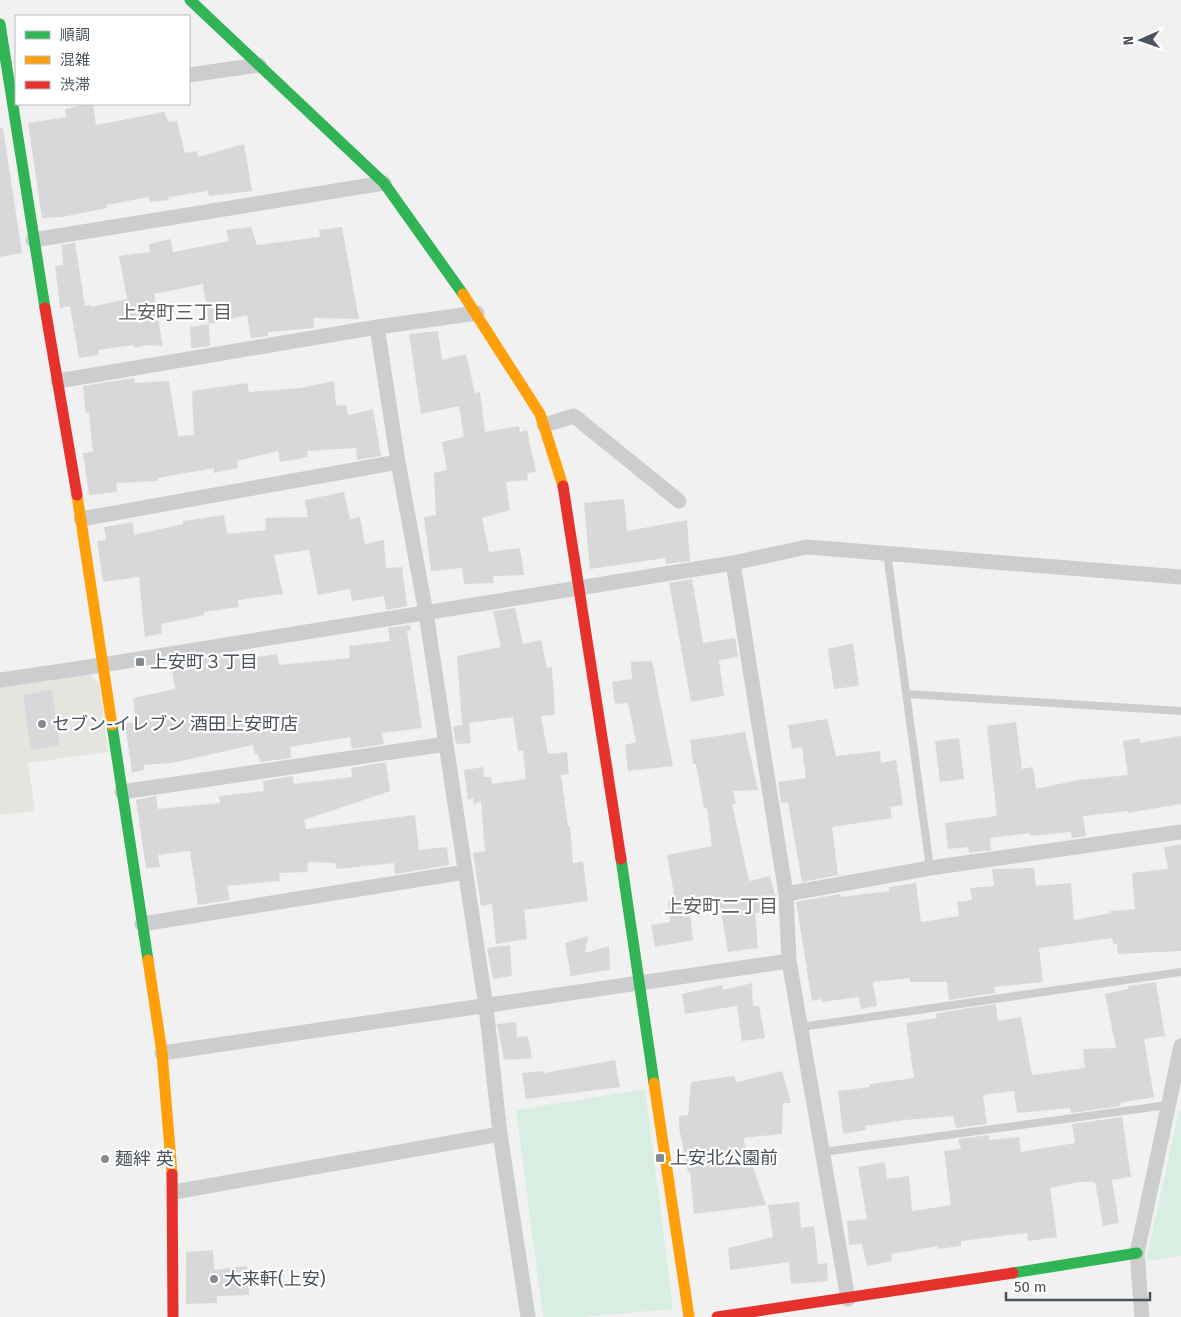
<svg xmlns="http://www.w3.org/2000/svg" width="1181" height="1317" font-family="'Fira Sans','Noto Sans JP',sans-serif">
<style>
.commercial{fill:#e6e4df}
.green{fill:#d9eee2}
.building{fill:#d8d8da}
.lines{fill:none;stroke-linecap:round;stroke-linejoin:round}
.lane{stroke:#cbcdcf;stroke-width:8}
.street{stroke:#cbcdcf;stroke-width:15}
.fast{stroke:#30b455;stroke-width:11}
.slow{stroke:#ff9f0a;stroke-width:11}
.jam{stroke:#e5322d;stroke-width:11}
.poi-dot{fill:#858a90;stroke:#fff;stroke-width:2}
.labels{text-anchor:middle;stroke-width:4.5;stroke-linejoin:round;paint-order:stroke}
.poi-label{font-size:18px;fill:#4a535c;stroke:#fff;text-anchor:start}
.neighbourhood-label{font-size:19px;fill:#5e6064;stroke:#fff}
</style>
<rect width="100%" height="100%" fill="#f2f1f1"/>
<path class="commercial" d="M 89,673 L 99,683 L 108,752 L 28,763 L 35,811 L 0,815 L 0,686 Z"/>
<path class="green" d="M 645,1089 L 673,1309 L 581,1317 L 543,1317 L 516,1110 Z
M 1179,1111 L 1181,1111 L 1181,1256 L 1146,1261 Z"/>
<path class="building" d="M 87,104 L 93,104 L 96,125 L 164,112 L 168,122 L 177,121 L 185,153 L 197,151 L 198,157 L 244,144 L 252,191 L 209,196 L 208,191 L 168,197 L 169,200 L 150,202 L 149,197 L 106,205 L 107,208 L 62,217 L 42,218 L 28,123 L 66,117 L 65,109 Z
M 3,127 L 22,253 L 0,257 L 0,128 Z
M 251,227 L 257,245 L 320,237 L 319,230 L 342,227 L 359,319 L 313,318 L 314,328 L 268,332 L 268,336 L 251,338 L 247,315 L 209,324 L 203,284 L 154,294 L 163,346 L 146,345 L 134,348 L 133,345 L 98,350 L 99,355 L 79,358 L 70,306 L 60,308 L 55,266 L 63,265 L 62,245 L 75,243 L 85,306 L 91,305 L 91,307 L 127,299 L 119,256 L 150,252 L 149,244 L 171,239 L 173,252 L 229,241 L 226,230 Z
M 209,324 L 210,346 L 191,348 L 190,327 Z
M 438,331 L 442,360 L 466,354 L 475,393 L 480,392 L 485,432 L 519,426 L 520,432 L 527,430 L 536,472 L 527,473 L 528,480 L 506,482 L 510,510 L 482,518 L 489,552 L 520,548 L 524,575 L 493,576 L 494,583 L 464,584 L 462,568 L 431,571 L 424,517 L 436,515 L 434,473 L 447,470 L 442,442 L 464,437 L 459,406 L 421,414 L 409,334 Z
M 134,378 L 135,383 L 169,381 L 178,436 L 194,435 L 192,391 L 247,383 L 249,392 L 301,388 L 334,381 L 336,406 L 346,405 L 348,415 L 373,409 L 381,456 L 357,460 L 356,448 L 307,451 L 308,457 L 280,462 L 278,451 L 237,461 L 238,468 L 214,473 L 214,468 L 158,478 L 158,481 L 116,483 L 117,492 L 89,495 L 83,453 L 93,452 L 89,413 L 86,413 L 83,386 Z
M 344,492 L 350,519 L 360,517 L 365,544 L 384,540 L 386,568 L 402,567 L 407,606 L 386,610 L 384,596 L 352,601 L 350,589 L 318,595 L 309,550 L 274,555 L 283,594 L 238,600 L 239,607 L 204,612 L 204,615 L 161,624 L 162,633 L 145,637 L 139,577 L 103,582 L 97,541 L 106,540 L 104,527 L 133,522 L 134,535 L 183,524 L 183,521 L 224,515 L 227,534 L 266,530 L 265,518 L 308,517 L 305,500 Z
M 624,499 L 627,531 L 687,520 L 690,561 L 666,564 L 665,558 L 590,569 L 584,503 Z
M 692,579 L 703,643 L 735,638 L 738,657 L 719,660 L 724,696 L 691,702 L 669,583 Z
M 515,608 L 523,644 L 541,640 L 547,668 L 552,667 L 555,715 L 541,716 L 548,754 L 567,752 L 569,774 L 561,775 L 568,826 L 570,826 L 573,863 L 583,861 L 588,901 L 524,910 L 527,939 L 496,944 L 492,904 L 481,906 L 473,853 L 485,851 L 481,801 L 474,804 L 473,798 L 468,800 L 464,770 L 483,767 L 484,777 L 491,777 L 492,784 L 526,779 L 523,750 L 518,751 L 513,717 L 469,723 L 471,743 L 456,744 L 453,727 L 465,724 L 462,724 L 457,656 L 501,647 L 493,611 Z
M 410,625 L 411,630 L 407,631 L 422,728 L 382,733 L 384,744 L 352,749 L 350,737 L 290,747 L 291,758 L 260,762 L 258,754 L 255,755 L 253,745 L 172,763 L 144,765 L 144,770 L 132,773 L 125,723 L 136,723 L 133,698 L 175,689 L 171,663 L 225,655 L 225,656 L 243,654 L 244,659 L 277,654 L 279,665 L 350,658 L 349,646 L 390,641 L 388,628 Z
M 853,643 L 859,686 L 834,689 L 828,649 Z
M 652,661 L 673,766 L 628,771 L 625,745 L 636,742 L 628,703 L 615,704 L 612,682 L 632,679 L 631,662 Z
M 52,690 L 60,745 L 31,750 L 23,695 Z
M 827,719 L 836,756 L 880,751 L 881,763 L 896,760 L 903,805 L 890,807 L 892,818 L 832,827 L 838,875 L 802,882 L 788,802 L 781,803 L 778,782 L 806,778 L 802,747 L 792,749 L 788,725 Z
M 1016,722 L 1022,769 L 1033,767 L 1036,789 L 1078,780 L 1128,775 L 1123,741 L 1140,738 L 1140,743 L 1181,736 L 1181,804 L 1128,813 L 1128,811 L 1083,816 L 1086,836 L 1072,838 L 1071,832 L 1030,836 L 1030,833 L 990,838 L 991,850 L 969,853 L 968,847 L 948,849 L 945,823 L 997,816 L 987,726 Z
M 745,732 L 758,790 L 733,791 L 736,804 L 732,804 L 749,881 L 770,876 L 775,895 L 777,895 L 777,911 L 755,913 L 758,948 L 728,952 L 720,907 L 690,914 L 693,940 L 655,947 L 651,925 L 670,922 L 668,901 L 675,900 L 667,855 L 712,846 L 707,808 L 704,808 L 696,764 L 693,764 L 690,740 Z
M 959,738 L 964,779 L 940,782 L 935,741 Z
M 386,762 L 390,791 L 304,820 L 306,829 L 415,815 L 419,850 L 447,847 L 449,865 L 395,874 L 394,863 L 337,869 L 335,863 L 308,862 L 307,872 L 279,873 L 280,881 L 227,886 L 230,900 L 198,905 L 190,851 L 158,855 L 160,867 L 146,868 L 136,800 L 156,796 L 158,809 L 220,803 L 219,796 L 264,791 L 263,781 L 293,776 L 294,784 L 352,777 L 351,768 Z
M 1181,844 L 1181,951 L 1118,954 L 1117,944 L 1113,944 L 1112,938 L 1039,948 L 1043,982 L 994,987 L 995,993 L 949,1000 L 947,982 L 910,982 L 910,978 L 873,982 L 877,1006 L 861,1009 L 859,997 L 822,1002 L 821,999 L 812,1001 L 796,902 L 840,894 L 841,897 L 890,891 L 889,887 L 916,883 L 921,922 L 959,916 L 957,902 L 972,900 L 970,888 L 994,886 L 992,869 L 1034,868 L 1036,886 L 1071,883 L 1074,920 L 1111,913 L 1110,911 L 1135,909 L 1132,873 L 1168,869 L 1164,847 Z
M 588,936 L 585,953 L 609,946 L 610,970 L 571,976 L 565,943 Z
M 510,945 L 512,976 L 493,979 L 487,948 Z
M 1156,982 L 1165,1036 L 1144,1039 L 1154,1097 L 1120,1103 L 1120,1106 L 1071,1113 L 1070,1108 L 1017,1113 L 1014,1091 L 983,1095 L 987,1124 L 956,1128 L 953,1116 L 905,1120 L 865,1126 L 866,1130 L 843,1134 L 838,1091 L 870,1087 L 870,1084 L 914,1078 L 906,1023 L 937,1018 L 936,1014 L 950,1011 L 996,1004 L 998,1021 L 1021,1017 L 1032,1075 L 1085,1068 L 1083,1049 L 1116,1048 L 1105,994 L 1128,989 L 1128,986 Z
M 752,983 L 753,1006 L 759,1006 L 765,1038 L 742,1041 L 737,1006 L 685,1014 L 682,994 L 722,985 L 723,990 Z
M 516,1022 L 517,1037 L 528,1036 L 532,1058 L 504,1060 L 497,1024 Z
M 615,1060 L 620,1087 L 526,1099 L 522,1073 L 544,1071 L 544,1073 Z
M 782,1071 L 791,1103 L 783,1103 L 782,1134 L 743,1138 L 766,1205 L 694,1214 L 690,1172 L 688,1172 L 679,1127 L 679,1116 L 688,1115 L 691,1082 L 734,1076 L 737,1082 Z
M 1122,1117 L 1131,1177 L 1112,1180 L 1119,1223 L 1103,1226 L 1095,1182 L 1079,1182 L 1050,1188 L 1057,1237 L 1028,1241 L 1027,1233 L 961,1241 L 961,1246 L 939,1249 L 938,1246 L 891,1254 L 892,1261 L 867,1266 L 862,1244 L 849,1245 L 847,1221 L 867,1219 L 858,1167 L 885,1162 L 887,1179 L 909,1176 L 912,1211 L 951,1205 L 944,1151 L 961,1149 L 958,1139 L 989,1135 L 989,1140 L 1019,1137 L 1021,1152 L 1075,1143 L 1072,1124 Z
M 799,1202 L 801,1228 L 814,1226 L 818,1264 L 827,1263 L 828,1281 L 791,1284 L 789,1262 L 730,1270 L 728,1248 L 773,1237 L 768,1205 Z
M 213,1250 L 214,1270 L 247,1266 L 249,1295 L 217,1296 L 217,1303 L 186,1304 L 186,1252 Z"/>
<g class="lines">
<path class="lane" d="M 887,553 L 930,868
M 907,694 L 1181,711
M 801,1027 L 1181,972
M 823,1152 L 1168,1105"/>
<path class="street" d="M 189,75 L 259,65
M 33,240 L 384,183
M 377,327 L 398,462 L 426,613 L 486,1007 L 500,1134 L 528,1317
M 58,381 L 377,327 L 477,313
M 544,425 L 574,416 L 679,501
M 81,519 L 398,462
M 733,563 L 786,894 L 789,961 L 848,1299
M 0,680 L 102,665 L 733,563 L 807,547 L 1181,577
M 122,792 L 446,744
M 786,894 L 930,868 L 1181,832
M 142,924 L 465,872
M 162,1053 L 789,961
M 174,1192 L 500,1134
M 1142,1317 L 1137,1253 L 1181,1046"/>
<path class="fast" d="M 190,0 L 384,183 L 463,294
M 0,24 L 45,308
M 112,725 L 148,960
M 621,859 L 654,1083
M 1013,1273 L 1137,1253"/>
<path class="slow" d="M 463,294 L 540,414 L 563,486
M 77,495 L 112,725
M 148,960 L 162,1053 L 172,1174
M 654,1083 L 689,1317"/>
<path class="jam" d="M 45,308 L 77,495
M 563,486 L 621,859
M 172,1174 L 173,1317
M 717,1317 L 1013,1273"/>
</g>
<g class="poi-dot">
<rect x="135" y="657" width="10" height="10" rx="2.5"/>
<circle cx="42" cy="724" r="5"/>
<rect x="655" y="1153" width="10" height="10" rx="2.5"/>
<circle cx="105" cy="1159" r="5"/>
<circle cx="214" cy="1279" r="5"/>
</g>
<g class="labels">
<g class="poi-label">
<text x="150" y="668">上安町３丁目</text>
<text x="52" y="730">セブン-イレブン 酒田上安町店</text>
<text x="670" y="1164">上安北公園前</text>
<text x="115" y="1165">麺絆 英</text>
<text x="224" y="1285">大来軒(上安)</text>
</g>
<g class="neighbourhood-label">
<text x="175" y="319">上安町三丁目</text>
<text x="721" y="913">上安町二丁目</text>
</g>
</g>
<rect x="15" y="15" width="175" height="90" fill="#ffffff" stroke="#b7babe"/>
<rect x="25" y="31" width="25" height="8" fill="#30b455" stroke="#b7babe"/>
<text x="60" y="40" font-size="15" fill="#4a535c">順調</text>
<rect x="25" y="56" width="25" height="8" fill="#ff9f0a" stroke="#b7babe"/>
<text x="60" y="65" font-size="15" fill="#4a535c">混雑</text>
<rect x="25" y="81" width="25" height="8" fill="#e5322d" stroke="#b7babe"/>
<text x="60" y="90" font-size="15" fill="#4a535c">渋滞</text>
<g transform="translate(1141 40) rotate(268)" stroke="#ffffff" stroke-width="4" paint-order="stroke">
<path d="M0-4L9 19L0 12L-9 19Z" fill="#4a535c"/>
<text y="-8" font-size="14" font-weight="bold" text-anchor="middle" fill="#4a535c">N</text>
</g>
<path d="M1006 1292v8h144v-8" fill="none" stroke="#4a535c" stroke-width="2.5"/>
<text x="1014" y="1292" font-size="15" fill="#4a535c" stroke="#ffffff" stroke-width="4" paint-order="stroke">50 m</text>
</svg>
